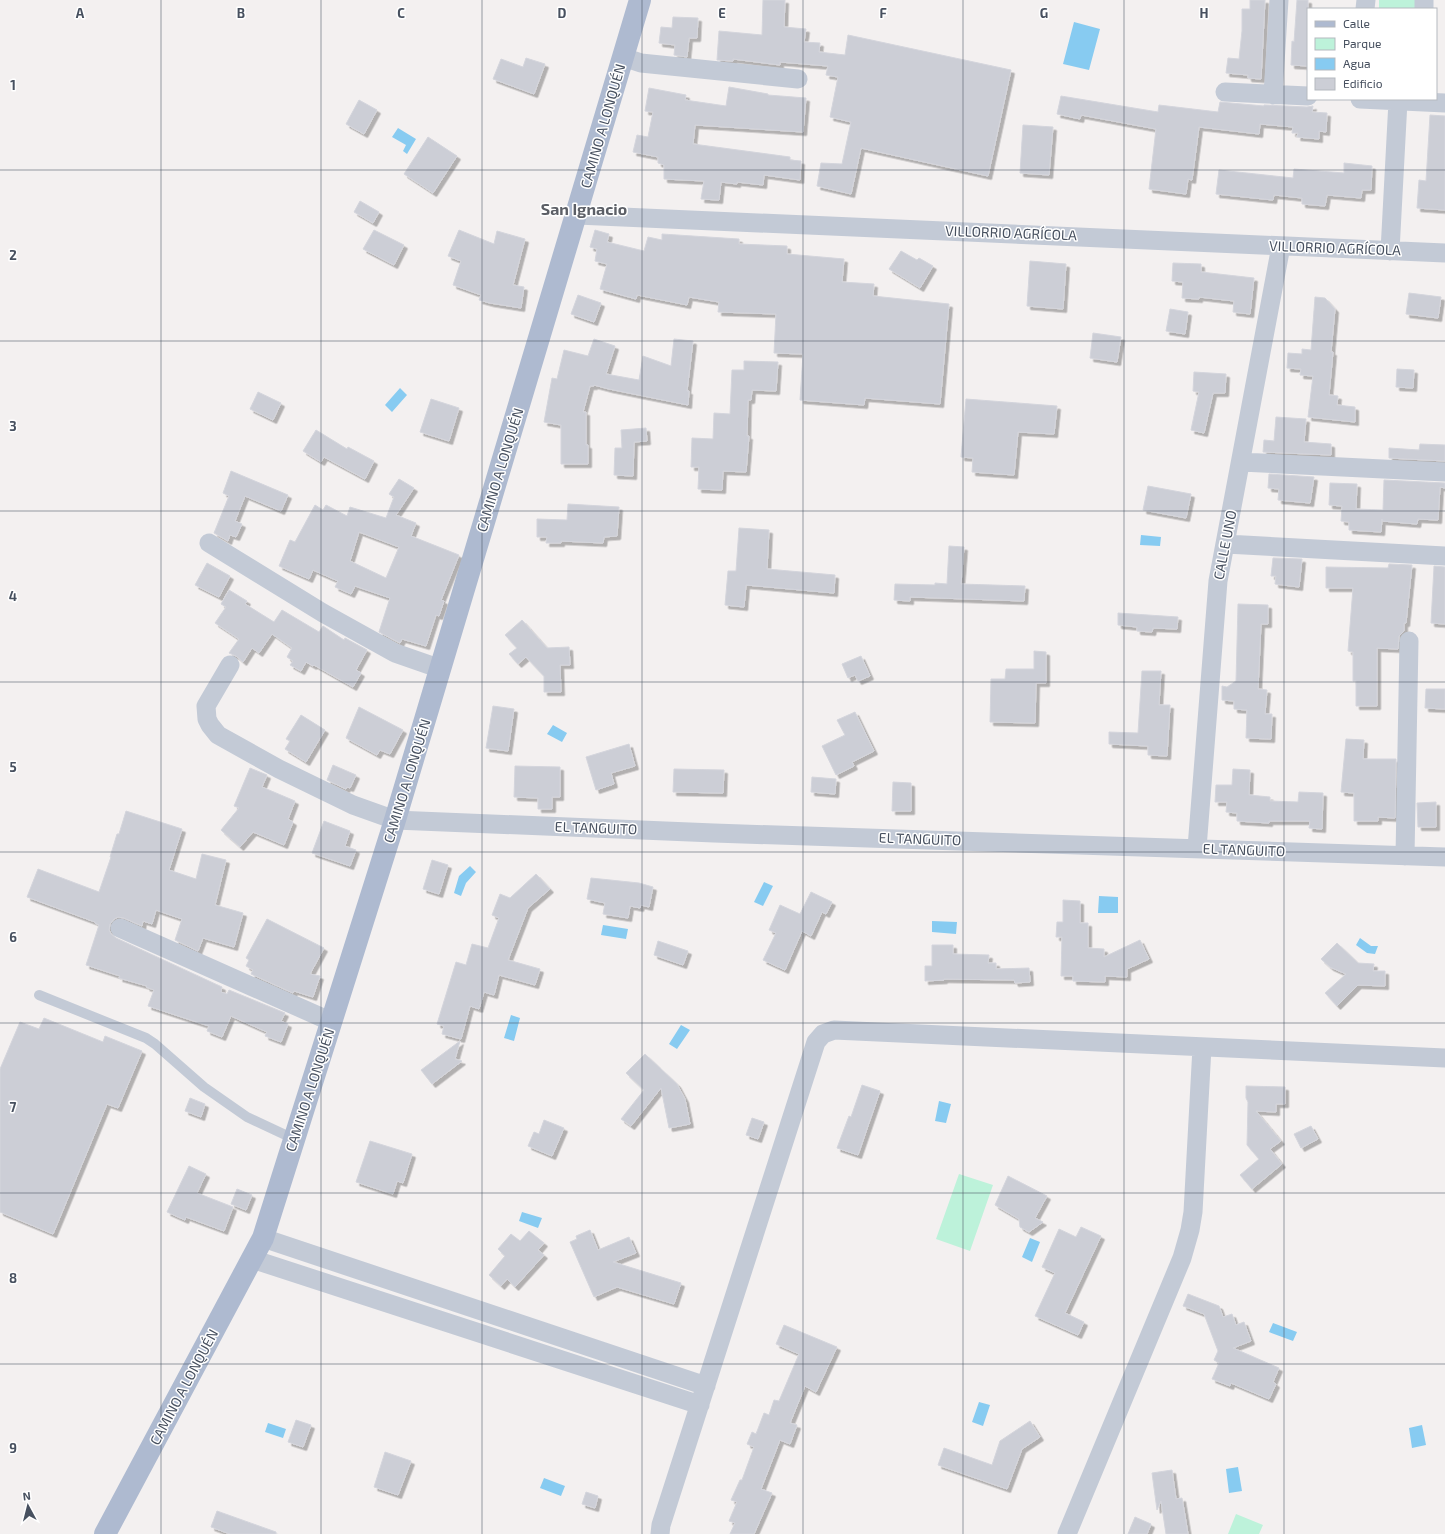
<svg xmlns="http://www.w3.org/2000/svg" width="1445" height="1534" font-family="'Exo 2',sans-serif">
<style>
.green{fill:#bdf2da}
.water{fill:#87cbf1}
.building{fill:#ccced6;stroke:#d4d5dc;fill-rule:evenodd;filter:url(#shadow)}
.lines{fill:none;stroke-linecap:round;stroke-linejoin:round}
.service{stroke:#c3cad6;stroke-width:10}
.minor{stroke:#c3cad6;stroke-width:19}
.primary{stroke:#aebad0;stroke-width:22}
.grid{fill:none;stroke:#47505f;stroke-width:1;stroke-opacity:0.55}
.labels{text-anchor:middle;stroke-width:3;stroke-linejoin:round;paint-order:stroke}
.street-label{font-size:14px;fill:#47505f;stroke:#fff}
.quarter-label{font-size:16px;font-weight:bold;fill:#5c5f66;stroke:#fff}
.grid-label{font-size:13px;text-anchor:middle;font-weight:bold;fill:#47505f;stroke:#fff;stroke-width:3;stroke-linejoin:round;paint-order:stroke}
</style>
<defs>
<filter id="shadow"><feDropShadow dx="3.5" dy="3.5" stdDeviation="0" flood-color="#0004"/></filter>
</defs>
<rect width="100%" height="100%" fill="#f3f0f0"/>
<path class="green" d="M 1379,0 L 1419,0 L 1419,9 L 1379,9 Z
M 959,1174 L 993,1185 L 970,1251 L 936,1239 Z
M 1236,1514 L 1263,1525 L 1259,1534 L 1228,1534 Z"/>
<path class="water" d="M 1074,22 L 1100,29 L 1089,70 L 1063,64 Z
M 398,128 L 416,139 L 407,154 L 403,151 L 406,145 L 392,137 Z
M 400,388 L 407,395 L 392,412 L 385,405 Z
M 1141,535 L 1161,537 L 1160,546 L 1140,545 Z
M 553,725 L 567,733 L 562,742 L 547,734 Z
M 470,866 L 476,872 L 466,883 L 461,896 L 454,893 L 459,876 Z
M 764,882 L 773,886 L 763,906 L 754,902 Z
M 1099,896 L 1118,897 L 1118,913 L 1098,913 Z
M 932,921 L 957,922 L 956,934 L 932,932 Z
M 603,925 L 628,929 L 626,939 L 601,935 Z
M 1360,938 L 1371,946 L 1378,946 L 1375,954 L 1367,953 L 1356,945 Z
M 511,1015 L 520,1018 L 514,1041 L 504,1038 Z
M 681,1025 L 690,1030 L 677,1049 L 669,1044 Z
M 939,1101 L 951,1104 L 946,1123 L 935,1121 Z
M 522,1212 L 542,1218 L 538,1228 L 519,1221 Z
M 1030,1238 L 1040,1242 L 1032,1262 L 1022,1257 Z
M 1273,1323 L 1297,1332 L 1293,1341 L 1269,1332 Z
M 979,1402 L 990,1405 L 983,1426 L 972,1422 Z
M 268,1423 L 286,1429 L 283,1438 L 265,1432 Z
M 1422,1425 L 1426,1445 L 1412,1448 L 1409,1428 Z
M 1238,1467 L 1242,1491 L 1229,1493 L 1226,1469 Z
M 544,1478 L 565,1486 L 561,1496 L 540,1488 Z"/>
<path class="building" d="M 763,0 L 785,0 L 784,27 L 806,29 L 804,42 L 820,43 L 819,52 L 845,55 L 848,35 L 1011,70 L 988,176 L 861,148 L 851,194 L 817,186 L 821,163 L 842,164 L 851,122 L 830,117 L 838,77 L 826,75 L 828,66 L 780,62 L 780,65 L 733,59 L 733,61 L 717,60 L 719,31 L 762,35 Z
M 1250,0 L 1265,0 L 1261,79 L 1248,78 L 1248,75 L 1226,73 L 1228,58 L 1239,59 L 1242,31 L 1242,9 L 1250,9 Z
M 1297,0 L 1308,0 L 1308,66 L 1291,65 L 1292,41 L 1294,42 Z
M 673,17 L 698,18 L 697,38 L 689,38 L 687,57 L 674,55 L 675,45 L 659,43 L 661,27 L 672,28 Z
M 526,58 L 545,64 L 534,94 L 493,79 L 501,59 L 523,67 Z
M 729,87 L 768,94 L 768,95 L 806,98 L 803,132 L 695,125 L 693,144 L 790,157 L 790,160 L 801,161 L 800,180 L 764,175 L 763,185 L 737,182 L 737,184 L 721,182 L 719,200 L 701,199 L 704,181 L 664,179 L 664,165 L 658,163 L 658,157 L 633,152 L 637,135 L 648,137 L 653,112 L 645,111 L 649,88 L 686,95 L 685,100 L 726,106 Z
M 1061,96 L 1158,112 L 1159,105 L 1218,112 L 1220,102 L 1264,106 L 1264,105 L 1307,107 L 1313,106 L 1312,112 L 1327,113 L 1326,132 L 1319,131 L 1319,139 L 1297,137 L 1298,133 L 1292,133 L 1293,127 L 1260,124 L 1259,134 L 1199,127 L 1192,180 L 1188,179 L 1186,194 L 1149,189 L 1156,129 L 1081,115 L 1080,119 L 1057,114 Z
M 359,100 L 377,110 L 364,134 L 346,124 Z
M 1430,115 L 1445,116 L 1445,210 L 1417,208 L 1419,180 L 1426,181 Z
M 1023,125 L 1053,127 L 1049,175 L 1020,173 Z
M 428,137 L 457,156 L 433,193 L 404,174 Z
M 1344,163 L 1372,166 L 1371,190 L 1362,190 L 1361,198 L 1327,195 L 1325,206 L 1302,204 L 1302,198 L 1274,195 L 1273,200 L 1216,194 L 1219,170 L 1293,178 L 1294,169 L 1344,173 Z
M 360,201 L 379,212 L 373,223 L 354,212 Z
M 374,230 L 404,245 L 394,265 L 363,249 Z
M 459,230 L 494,244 L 497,231 L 525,239 L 513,285 L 524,287 L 521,308 L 490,303 L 479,300 L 481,295 L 453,285 L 461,261 L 448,256 Z
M 595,230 L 609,234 L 607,242 L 644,251 L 648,237 L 662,240 L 662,234 L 739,239 L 739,244 L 787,246 L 787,254 L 844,259 L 842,282 L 874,284 L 873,296 L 949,304 L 940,404 L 865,398 L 864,405 L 800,400 L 803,354 L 774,353 L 776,314 L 718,312 L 719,302 L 689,297 L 687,305 L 637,295 L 636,299 L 600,289 L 607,264 L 595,261 L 597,249 L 590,247 Z
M 901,251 L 917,260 L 919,258 L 933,266 L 920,288 L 889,269 Z
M 1030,261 L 1066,264 L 1063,309 L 1027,306 Z
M 1173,263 L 1201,264 L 1201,272 L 1254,278 L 1250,314 L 1233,312 L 1234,301 L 1199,297 L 1199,299 L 1182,298 L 1183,282 L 1172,281 Z
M 1409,293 L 1441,297 L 1438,318 L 1406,314 Z
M 578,295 L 601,303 L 594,322 L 571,314 Z
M 1315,297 L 1325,298 L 1335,309 L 1331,352 L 1333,352 L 1329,395 L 1338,396 L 1337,405 L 1355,407 L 1355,422 L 1308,417 L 1313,376 L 1300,375 L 1301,369 L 1287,368 L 1288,353 L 1302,354 L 1302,349 L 1311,350 Z
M 1170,309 L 1188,312 L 1185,334 L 1166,331 Z
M 1093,333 L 1121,337 L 1117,362 L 1090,358 Z
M 594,339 L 615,346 L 606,374 L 639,380 L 643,356 L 671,366 L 674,339 L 693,341 L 687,391 L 689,391 L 688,405 L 609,389 L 594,385 L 594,386 L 590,386 L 583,412 L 586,412 L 586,445 L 588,445 L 588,464 L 561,464 L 561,425 L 544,422 L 552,378 L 557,379 L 564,350 L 588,356 Z
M 744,361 L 778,362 L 776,391 L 752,390 L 751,400 L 748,400 L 747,436 L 749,436 L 746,472 L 723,471 L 722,490 L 698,489 L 699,467 L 691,467 L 692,438 L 713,439 L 714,413 L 730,414 L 732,370 L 744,370 Z
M 1397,369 L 1414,370 L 1413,388 L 1396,387 Z
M 1194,372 L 1226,374 L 1225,393 L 1213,393 L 1204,433 L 1191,430 L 1199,392 L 1193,391 Z
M 258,392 L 281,403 L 273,420 L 250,409 Z
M 431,399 L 459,408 L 449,441 L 420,432 Z
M 966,399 L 1057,406 L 1054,434 L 1018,432 L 1014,475 L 972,472 L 973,458 L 961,457 Z
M 1276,417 L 1306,419 L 1304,442 L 1331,444 L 1331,455 L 1263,452 L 1264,440 L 1274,441 Z
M 646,428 L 647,441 L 634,442 L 633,476 L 614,475 L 615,448 L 622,448 L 621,430 Z
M 316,430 L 347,449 L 348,447 L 374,461 L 365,479 L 324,457 L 321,462 L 303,451 Z
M 1420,444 L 1445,445 L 1445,461 L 1389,458 L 1389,448 L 1419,450 Z
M 231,471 L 288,495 L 281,511 L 245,496 L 235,521 L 242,524 L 236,537 L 230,535 L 228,541 L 214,533 L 229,496 L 223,493 Z
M 1269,474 L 1314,477 L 1310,503 L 1278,500 L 1279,489 L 1268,488 Z
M 399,479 L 414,488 L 396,515 L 416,523 L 411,536 L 459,555 L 441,600 L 444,601 L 439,616 L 436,615 L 426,646 L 402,639 L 400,643 L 398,642 L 379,632 L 390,598 L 355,586 L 351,594 L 335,587 L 338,581 L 313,570 L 309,579 L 279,566 L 290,540 L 295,542 L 315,505 L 323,510 L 326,505 L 347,516 L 350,507 L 386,518 L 394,497 L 389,494 ZM 359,532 L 399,547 L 386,578 L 350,561 Z
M 1384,480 L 1445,483 L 1445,488 L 1440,487 L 1438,520 L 1418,519 L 1417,524 L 1382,521 L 1382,519 L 1381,532 L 1349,530 L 1349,522 L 1341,521 L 1342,506 L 1329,505 L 1330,483 L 1357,484 L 1356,509 L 1383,510 Z
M 1148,486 L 1191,494 L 1186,518 L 1143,510 Z
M 568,504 L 619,507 L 617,536 L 604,537 L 603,543 L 561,541 L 561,543 L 546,543 L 547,537 L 537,537 L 537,519 L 567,520 Z
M 739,528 L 769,530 L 767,569 L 835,575 L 834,593 L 746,585 L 744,607 L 725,605 L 728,571 L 736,571 Z
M 949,546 L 964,547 L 961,584 L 1025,586 L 1024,601 L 910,597 L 910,601 L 894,600 L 895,584 L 935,585 L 935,583 L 947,584 Z
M 1273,558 L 1302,559 L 1299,587 L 1275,584 L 1276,576 L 1271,576 Z
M 207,563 L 230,576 L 219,597 L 195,585 Z
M 1389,564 L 1412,565 L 1406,623 L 1404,623 L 1404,631 L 1399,636 L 1398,649 L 1377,648 L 1377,706 L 1356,706 L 1356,681 L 1353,681 L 1353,652 L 1348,651 L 1353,588 L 1326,588 L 1326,567 L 1388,568 Z
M 1434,566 L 1445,567 L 1445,624 L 1431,623 Z
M 229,590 L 247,601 L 245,604 L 274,622 L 282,610 L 319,632 L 323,626 L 344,640 L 345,638 L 367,650 L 356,670 L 361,673 L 353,687 L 314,665 L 313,666 L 306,662 L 301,671 L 290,665 L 293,661 L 287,657 L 292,648 L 272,634 L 259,653 L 252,648 L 243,662 L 236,656 L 229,653 L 239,639 L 215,623 L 226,607 L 221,604 Z
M 1238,604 L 1268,605 L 1268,624 L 1261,624 L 1258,689 L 1267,690 L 1265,714 L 1272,714 L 1271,739 L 1246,738 L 1247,710 L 1234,709 L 1234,701 L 1222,700 L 1222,686 L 1227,687 L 1236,681 Z
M 1118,613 L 1178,617 L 1177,629 L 1153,628 L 1152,632 L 1137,631 L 1137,627 L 1118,625 Z
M 522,620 L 547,648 L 569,647 L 570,665 L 560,665 L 561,692 L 544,692 L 544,676 L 526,657 L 518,664 L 509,654 L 517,648 L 505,635 Z
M 1034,651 L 1046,652 L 1046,683 L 1036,683 L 1035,723 L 990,722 L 991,679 L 1005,679 L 1006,669 L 1034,669 Z
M 861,656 L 870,676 L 858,681 L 855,675 L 848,678 L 842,664 Z
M 1142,671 L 1161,671 L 1159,705 L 1170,705 L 1167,756 L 1148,755 L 1148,746 L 1109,744 L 1109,732 L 1138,733 Z
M 1426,689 L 1445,689 L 1445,709 L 1425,708 Z
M 493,706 L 514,709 L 508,751 L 486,748 Z
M 359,707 L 403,730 L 390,754 L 380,750 L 377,755 L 346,738 Z
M 855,712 L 874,751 L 852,762 L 854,766 L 836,775 L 822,746 L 845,735 L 837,720 Z
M 301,715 L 325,730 L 306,762 L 285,749 L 290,741 L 286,739 Z
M 1346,739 L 1364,740 L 1363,759 L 1396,759 L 1395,818 L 1378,817 L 1378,821 L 1354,821 L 1354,793 L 1341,792 Z
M 629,744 L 635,766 L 611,773 L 614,784 L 596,790 L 586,757 Z
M 333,765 L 356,775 L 350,788 L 347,787 L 346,789 L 327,780 Z
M 515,766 L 560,767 L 560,797 L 552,797 L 552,809 L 538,809 L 538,798 L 514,797 Z
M 250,768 L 267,775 L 262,787 L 295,801 L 288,819 L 293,822 L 284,845 L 253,832 L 240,847 L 221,830 L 239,808 L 234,806 Z
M 674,769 L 724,770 L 723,793 L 673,792 Z
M 1233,769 L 1250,770 L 1249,795 L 1270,797 L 1270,801 L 1298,802 L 1299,792 L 1323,793 L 1322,829 L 1309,828 L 1310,821 L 1269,821 L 1269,823 L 1237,821 L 1237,813 L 1226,812 L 1227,802 L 1215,802 L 1216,785 L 1232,785 Z
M 812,777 L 836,779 L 835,794 L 811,792 Z
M 893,782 L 911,783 L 911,811 L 892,811 Z
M 1436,802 L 1436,827 L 1418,827 L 1417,803 Z
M 126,811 L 182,829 L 169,870 L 196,879 L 202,854 L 226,860 L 215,905 L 243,913 L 234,947 L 203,938 L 198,951 L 175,940 L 182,919 L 156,910 L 152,924 L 143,921 L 142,926 L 124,918 L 118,917 L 114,919 L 110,924 L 109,930 L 111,934 L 116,938 L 222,987 L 221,992 L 227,994 L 229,990 L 285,1013 L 281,1021 L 288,1024 L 281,1042 L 265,1036 L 267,1032 L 231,1016 L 222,1037 L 207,1031 L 209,1026 L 148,1006 L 154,990 L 146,987 L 147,986 L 119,978 L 120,976 L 86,965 L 99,925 L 95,923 L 95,922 L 27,897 L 38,869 L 99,892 L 111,857 L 110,857 L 117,834 L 119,834 Z
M 324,821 L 350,831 L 345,846 L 356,850 L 350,866 L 312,853 Z
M 432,860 L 448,865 L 439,894 L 423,889 Z
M 536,874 L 550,889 L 528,908 L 508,960 L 540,969 L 535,985 L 499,975 L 494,995 L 484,992 L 479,1009 L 470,1006 L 461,1039 L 442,1034 L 444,1026 L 437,1024 L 456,962 L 466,965 L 472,944 L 488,948 L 499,918 L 492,915 L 500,894 L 510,898 Z
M 591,878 L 639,883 L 653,887 L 649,907 L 641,905 L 640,908 L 630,906 L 628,918 L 603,914 L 605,903 L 587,899 Z
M 811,892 L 832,902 L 826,914 L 822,912 L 811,936 L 802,931 L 785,970 L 763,960 L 776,933 L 769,930 L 780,905 L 800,914 Z
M 1063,900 L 1080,901 L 1080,923 L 1088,923 L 1088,948 L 1104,949 L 1104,957 L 1140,940 L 1149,959 L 1127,969 L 1127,977 L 1105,976 L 1105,982 L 1073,981 L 1073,976 L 1061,976 L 1062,937 L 1056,937 L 1057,922 L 1063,922 Z
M 267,919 L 324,948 L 310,974 L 320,976 L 313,997 L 294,991 L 293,993 L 251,974 L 253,970 L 246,966 L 249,960 L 246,958 Z
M 658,941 L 688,951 L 683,965 L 654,955 Z
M 1337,943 L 1358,963 L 1374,964 L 1373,971 L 1385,971 L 1385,986 L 1358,985 L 1337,1006 L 1325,993 L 1346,974 L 1330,967 L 1321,959 Z
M 932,945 L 953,945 L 953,954 L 989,955 L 988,963 L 996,963 L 996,969 L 1029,968 L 1030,982 L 1015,983 L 1014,980 L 944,979 L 944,980 L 925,981 L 925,966 L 932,966 Z
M 44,1018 L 103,1042 L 105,1036 L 142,1051 L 118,1108 L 107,1104 L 53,1234 L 0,1212 L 0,1069 L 20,1022 L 39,1029 Z
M 460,1041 L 455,1059 L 462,1061 L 432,1084 L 421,1070 Z
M 645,1054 L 677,1084 L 685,1099 L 690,1124 L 669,1128 L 661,1088 L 631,1126 L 621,1119 L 644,1090 L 626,1073 Z
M 862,1085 L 880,1091 L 858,1155 L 837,1148 L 849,1116 L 851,1117 Z
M 1246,1086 L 1285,1087 L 1285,1104 L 1276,1104 L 1276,1112 L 1256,1111 L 1281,1141 L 1270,1149 L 1282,1164 L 1252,1189 L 1240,1175 L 1259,1159 L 1247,1145 L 1248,1102 L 1246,1098 Z
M 190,1098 L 205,1104 L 201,1117 L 185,1111 Z
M 752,1118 L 764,1122 L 758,1139 L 746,1135 Z
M 544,1120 L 564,1128 L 552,1156 L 528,1146 L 534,1132 L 539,1134 Z
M 1311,1126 L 1318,1139 L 1301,1148 L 1294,1134 Z
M 370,1141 L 412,1154 L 403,1183 L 397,1181 L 393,1194 L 356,1182 Z
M 189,1166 L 206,1174 L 197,1193 L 233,1207 L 224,1231 L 186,1217 L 185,1220 L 167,1212 Z
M 1008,1176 L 1047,1196 L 1035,1218 L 1043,1222 L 1029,1232 L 1020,1227 L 1019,1219 L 995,1205 Z
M 237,1189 L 252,1195 L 246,1210 L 231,1204 Z
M 1081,1227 L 1101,1236 L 1065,1313 L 1084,1322 L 1078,1335 L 1035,1316 L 1055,1273 L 1042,1267 L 1059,1229 L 1076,1237 Z
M 590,1230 L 598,1250 L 629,1237 L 636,1253 L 613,1262 L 681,1283 L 674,1304 L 617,1287 L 594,1297 L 570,1242 L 577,1239 L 576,1236 Z
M 529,1231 L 544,1243 L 538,1250 L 544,1255 L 515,1287 L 507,1279 L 501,1286 L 489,1275 L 505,1256 L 498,1249 L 511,1234 L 520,1241 Z
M 1188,1294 L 1219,1306 L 1223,1317 L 1232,1314 L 1236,1325 L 1244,1322 L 1251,1341 L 1233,1348 L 1279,1368 L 1273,1382 L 1276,1384 L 1269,1399 L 1231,1383 L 1230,1386 L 1212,1379 L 1219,1363 L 1214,1360 L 1218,1351 L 1204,1314 L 1183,1306 Z
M 784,1325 L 837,1347 L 816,1392 L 805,1386 L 790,1423 L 797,1425 L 790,1444 L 780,1440 L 761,1489 L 772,1493 L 754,1534 L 730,1534 L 735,1523 L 729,1521 L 737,1502 L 731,1500 L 740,1480 L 742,1480 L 754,1447 L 747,1444 L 752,1432 L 756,1434 L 764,1413 L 769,1415 L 774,1400 L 779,1401 L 799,1354 L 776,1344 Z
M 296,1420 L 311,1425 L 303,1447 L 288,1442 Z
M 1030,1421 L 1040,1437 L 1022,1449 L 1007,1489 L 938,1465 L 944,1448 L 992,1465 L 1000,1441 Z
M 385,1452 L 411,1461 L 398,1495 L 374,1487 Z
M 1172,1470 L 1176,1499 L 1182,1498 L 1188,1534 L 1166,1534 L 1161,1501 L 1157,1510 L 1152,1473 Z
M 586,1492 L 598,1496 L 595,1508 L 582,1504 Z
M 217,1511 L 276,1532 L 276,1534 L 230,1534 L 211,1527 Z
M 1135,1517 L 1151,1524 L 1147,1534 L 1128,1534 Z"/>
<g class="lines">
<path class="service" d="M 39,995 L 146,1038 L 155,1044 L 204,1087 L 247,1117 L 294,1139"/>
<path class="minor" d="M 1365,9 L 1366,0
M 1424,9 L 1424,0
M 623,57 L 641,63 L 798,79
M 1225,92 L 1308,96
M 1273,95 L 1279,0
M 1360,99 L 1445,103
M 577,215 L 1445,253
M 1390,251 L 1398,101
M 1241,462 L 1445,472
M 209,543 L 323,613 L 395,653 L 441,669
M 1226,544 L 1445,556
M 230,665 L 206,706 L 207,719 L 210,725 L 218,735 L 279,769 L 353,805 L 395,820 L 714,833 L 1445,857
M 1197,848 L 1218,581 L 1281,246
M 1405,856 L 1409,641
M 120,928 L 332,1022
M 263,1238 L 706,1386
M 252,1259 L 700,1405
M 660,1534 L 661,1525 L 816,1042 L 823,1034 L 834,1030 L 1445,1058
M 1067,1534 L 1182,1258 L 1190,1230 L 1193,1212 L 1202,1047"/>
<path class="primary" d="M 105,1534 L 263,1238 L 395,820 L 640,0"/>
</g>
<path class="grid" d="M 161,0 L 161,1534M 321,0 L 321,1534M 482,0 L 482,1534M 642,0 L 642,1534M 803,0 L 803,1534M 963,0 L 963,1534M 1124,0 L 1124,1534M 1284,0 L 1284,1534M 0,170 L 1445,170M 0,341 L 1445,341M 0,511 L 1445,511M 0,682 L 1445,682M 0,852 L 1445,852M 0,1023 L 1445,1023M 0,1193 L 1445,1193M 0,1364 L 1445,1364"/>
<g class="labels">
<g class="street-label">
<text transform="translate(603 126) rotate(-74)" y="5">CAMINO A LONQUÉN</text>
<text transform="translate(1011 233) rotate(2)" y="5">VILLORRIO AGRÍCOLA</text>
<text transform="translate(1335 248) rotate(2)" y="5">VILLORRIO AGRÍCOLA</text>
<text transform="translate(500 470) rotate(-73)" y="5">CAMINO A LONQUÉN</text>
<text transform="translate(1225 545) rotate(-79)" y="5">CALLE UNO</text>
<text transform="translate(407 781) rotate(-73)" y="5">CAMINO A LONQUÉN</text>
<text transform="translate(596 828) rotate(2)" y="5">EL TANGUITO</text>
<text transform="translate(920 839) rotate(2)" y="5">EL TANGUITO</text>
<text transform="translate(1244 850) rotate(2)" y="5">EL TANGUITO</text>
<text transform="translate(310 1090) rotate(-72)" y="5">CAMINO A LONQUÉN</text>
<text transform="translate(184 1387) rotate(-62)" y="5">CAMINO A LONQUÉN</text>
</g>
<g class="quarter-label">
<text x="584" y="215">San Ignacio</text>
</g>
</g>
<g class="grid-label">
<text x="80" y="18">A</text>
<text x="241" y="18">B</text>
<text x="401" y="18">C</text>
<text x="562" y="18">D</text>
<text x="722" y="18">E</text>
<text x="883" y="18">F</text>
<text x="1044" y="18">G</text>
<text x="1204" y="18">H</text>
<text x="13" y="90">1</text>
<text x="13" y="260">2</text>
<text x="13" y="431">3</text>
<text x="13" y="601">4</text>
<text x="13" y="772">5</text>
<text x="13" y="942">6</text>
<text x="13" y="1112">7</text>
<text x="13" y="1283">8</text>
<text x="13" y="1453">9</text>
</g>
<rect x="1307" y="8" width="130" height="92" fill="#ffffff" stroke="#b5b9bf"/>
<rect x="1315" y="21" width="20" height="6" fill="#aebad0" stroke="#b5b9bf"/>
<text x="1343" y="28" font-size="12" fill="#47505f">Calle</text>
<rect x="1315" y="38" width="20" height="12" fill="#bdf2da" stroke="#b5b9bf"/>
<text x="1343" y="48" font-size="12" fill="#47505f">Parque</text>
<rect x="1315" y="58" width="20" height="12" fill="#87cbf1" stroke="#b5b9bf"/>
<text x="1343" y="68" font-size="12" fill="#47505f">Agua</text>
<rect x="1315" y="78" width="20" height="12" fill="#ccced6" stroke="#b5b9bf"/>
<text x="1343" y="88" font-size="12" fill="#47505f">Edificio</text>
<g transform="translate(28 1506) rotate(353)" stroke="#ffffff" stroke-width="3" paint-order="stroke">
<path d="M0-3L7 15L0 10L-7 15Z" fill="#47505f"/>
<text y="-6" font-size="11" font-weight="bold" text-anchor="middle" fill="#47505f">N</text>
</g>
</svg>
